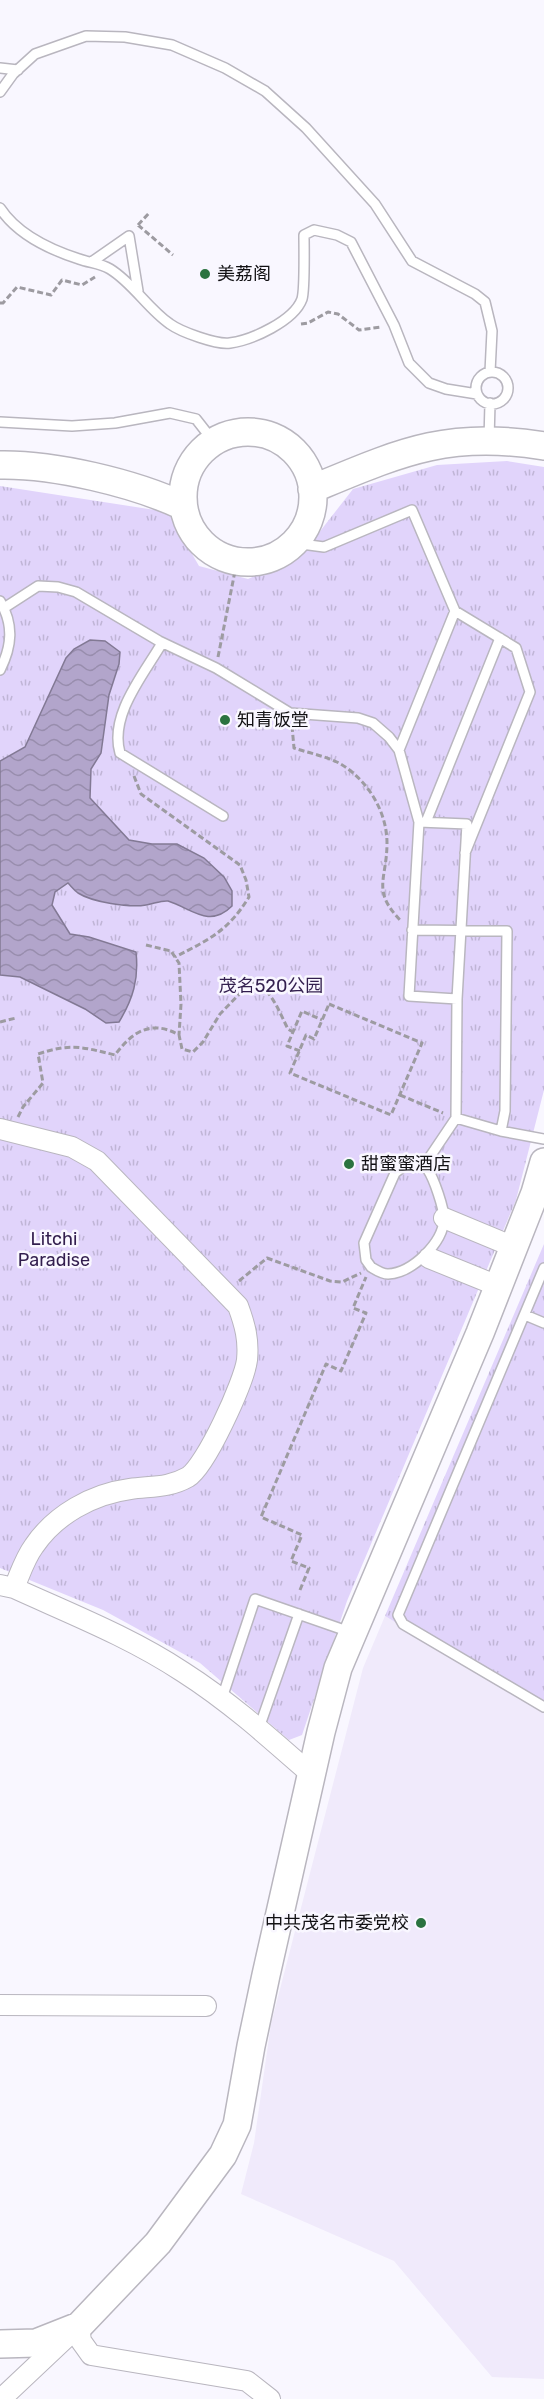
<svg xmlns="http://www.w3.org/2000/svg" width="544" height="2399" font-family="Rubik,'Noto Sans SC',sans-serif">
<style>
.built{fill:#f0eafb}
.park{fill:url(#park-tufts)}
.water{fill:url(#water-waves);stroke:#827994;stroke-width:1.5}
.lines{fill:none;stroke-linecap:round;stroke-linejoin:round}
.lane-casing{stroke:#b9b6bf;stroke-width:12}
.street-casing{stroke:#b9b6bf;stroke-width:22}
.secondary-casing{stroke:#b9b6bf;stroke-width:30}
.path{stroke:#9d9ba1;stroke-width:3;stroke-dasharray:6 3;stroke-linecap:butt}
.lane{stroke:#fff;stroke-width:9}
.street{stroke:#fff;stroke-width:20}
.secondary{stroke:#fff;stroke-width:27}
.poi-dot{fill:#2b7340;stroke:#f9f7ff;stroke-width:2}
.labels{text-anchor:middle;stroke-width:5;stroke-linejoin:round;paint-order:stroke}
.poi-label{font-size:18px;fill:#121114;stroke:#f9f7ff;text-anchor:start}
.park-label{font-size:18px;fill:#321e4e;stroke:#f9f7ff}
</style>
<defs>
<pattern id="park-tufts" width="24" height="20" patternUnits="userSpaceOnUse" patternTransform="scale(1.5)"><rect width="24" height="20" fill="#e1d4fb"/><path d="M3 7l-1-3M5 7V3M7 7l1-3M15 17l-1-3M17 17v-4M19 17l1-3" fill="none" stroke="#c0b5d6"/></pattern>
<pattern id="water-waves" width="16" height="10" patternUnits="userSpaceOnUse" patternTransform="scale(1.5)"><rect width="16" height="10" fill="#b2a5cb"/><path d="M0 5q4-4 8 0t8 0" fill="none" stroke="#988dad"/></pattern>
</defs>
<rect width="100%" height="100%" fill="#f9f7ff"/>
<path class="built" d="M 385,1616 L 544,1712 L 544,2379 L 492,2377 L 394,2261 L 241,2194 L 254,2143 L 271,2024 L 363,1668 Z"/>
<path class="park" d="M 507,461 L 544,467 L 544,1090 L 516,1200 L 347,1601 L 302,1735 L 289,1740 L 200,1663 L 103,1610 L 0,1568 L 0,486 L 168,512 L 199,566 L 248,579 L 300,557 L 353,489 L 437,465 Z
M 544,1244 L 544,1712 L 385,1616 Z"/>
<path class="water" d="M 90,640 L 105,641 L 120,652 L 119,664 L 109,695 L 101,753 L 91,769 L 90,798 L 129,840 L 152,844 L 177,844 L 204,858 L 224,877 L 232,891 L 232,906 C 209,929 191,908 168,901 C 162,900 153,904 146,905 C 129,908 92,902 78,893 C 74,890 71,886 68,883 L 55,892 L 52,905 L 70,934 L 89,937 L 136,952 C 139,979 133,999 119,1022 L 106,1023 L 85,1009 L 20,977 L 0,975 L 0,761 L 25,747 L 66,658 L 74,649 Z"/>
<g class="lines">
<defs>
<path id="lane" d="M 0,68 L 18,70
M 0,92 L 13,74 L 35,54 L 86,36 L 125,37 L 172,45 L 225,68 L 265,91 L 306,128 L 375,204 L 412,261 L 475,294 L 485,302 L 492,331 L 490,372
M 0,208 C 17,234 51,250 79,259 C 90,263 100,263 110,269 C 133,283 148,309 170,324 C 181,332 217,345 230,343 C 252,340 294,321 302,299 C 305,289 304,248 304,235 L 314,230 L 337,235 L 351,242 L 394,325 L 409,363 L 429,383 L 446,389 L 477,394
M 93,261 L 129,236 L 138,291
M476 388a16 16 0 1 1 32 0a16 16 0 1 1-32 0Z
M 0,422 L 72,426 L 115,423 L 170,413 L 196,419 L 214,442
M 489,440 L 490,403
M 294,543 L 324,547 L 412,510 L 455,611
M 0,601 C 14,625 12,646 0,670
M 4,608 L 38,586 L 58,587 L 76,592 L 159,641 L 216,668 L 290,713 L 358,718 L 373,723 L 389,737 L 399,750 L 419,822 L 409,996 L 457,999
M 162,643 C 144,674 109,715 120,753 L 223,816
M 399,750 L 455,611 L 516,648 L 530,692 L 465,853
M 419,822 L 467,824 L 457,999 L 456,1118 L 501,1131 L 544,1139
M 426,822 L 500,638
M 412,930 L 507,931 L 505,1111 L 501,1131
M 417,1162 C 420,1165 425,1167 428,1170 C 434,1179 444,1208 444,1219 C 443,1243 412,1273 388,1274 C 382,1274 376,1270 371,1267 L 366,1260 L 364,1243 L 395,1173 L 405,1165 Z
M 423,1167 L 456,1118
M 544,1268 L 398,1615 L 403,1624 L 544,1707
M 525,1315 L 544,1323
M 222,1698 L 255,1599 L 350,1632
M 259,1728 L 299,1614"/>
<path id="street" d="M 0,1129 L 72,1147 L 97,1161 L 238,1306 C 245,1325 249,1340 247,1360 C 244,1382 206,1466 188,1477 C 169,1488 150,1486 130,1489 C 92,1494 55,1515 34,1546 C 25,1558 20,1574 14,1588
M 444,1218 L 514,1247
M 429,1258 L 498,1286
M 0,1585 L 14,1588 C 71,1614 130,1637 183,1672 C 230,1702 271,1739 313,1776
M 0,2005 L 206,2006
M 79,2326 L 81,2341 L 91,2355 L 247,2381 L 270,2399
M 1,2399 L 70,2334"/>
<path id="secondary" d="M183 497a65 65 0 1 1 130 0a65 65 0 1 1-130 0Z
M 0,465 C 54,464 134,483 183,506
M 312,489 C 399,453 447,430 544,446
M 0,2344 L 36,2343 L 79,2326 L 158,2243 L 223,2155 L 237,2125 L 251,2046 L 266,1975 L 321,1732 L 338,1668 L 480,1333 L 535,1193 L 544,1162"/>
</defs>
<use href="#lane" class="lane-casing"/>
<use href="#street" class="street-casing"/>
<use href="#secondary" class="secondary-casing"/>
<path class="path" d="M 138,225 L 173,255
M 138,225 L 150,212
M 0,303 L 3,303 L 17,287 L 51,295 L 62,280 L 82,285 L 95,277
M 301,324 L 308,323 L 328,312 L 338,314 L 359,330 L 381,327
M 218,657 L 237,561
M 292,726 L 294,748 C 309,753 325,756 339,763 C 367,779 387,811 387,843 C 387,880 371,890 401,921
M 134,776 L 141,794 L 240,865 L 246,880 L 249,897 C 228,931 210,939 175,957
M 146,945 L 171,951 L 179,963 L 181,1004 L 179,1035
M 329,1004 L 422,1043 L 391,1115 L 290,1073 L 306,1035 L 314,1039 Z
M 0,1022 L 16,1018
M 300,1051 L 287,1046 L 302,1011 L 322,1020
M 400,1095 L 443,1113
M 18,1117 L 23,1107 L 43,1083 L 38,1054 C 71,1043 82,1047 115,1055 C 132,1032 151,1019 179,1035 L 182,1049 L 193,1052 L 203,1042 L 220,1014 L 250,983 C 269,982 280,1014 288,1029 L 293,1032
M 239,1281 L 267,1258 L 330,1281 L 342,1282 L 361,1273
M 300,1590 L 309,1568 L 291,1561 L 302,1535 L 261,1517 L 326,1364 L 341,1371 L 366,1313 L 353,1308 L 366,1277"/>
<use href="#lane" class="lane"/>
<use href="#street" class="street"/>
<use href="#secondary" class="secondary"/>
</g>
<g class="poi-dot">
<circle cx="205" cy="274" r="6"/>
<circle cx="225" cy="720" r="6"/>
<circle cx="349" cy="1164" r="6"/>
<circle cx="421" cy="1923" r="6"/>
</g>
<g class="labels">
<g class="poi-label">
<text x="217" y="280">美荔阁</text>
<text x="237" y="726">知青饭堂</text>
<text x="361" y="1170">甜蜜蜜酒店</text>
<text x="409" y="1929" text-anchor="end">中共茂名市委党校</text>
</g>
<g class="park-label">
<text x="271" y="992">茂名520公园</text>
<text x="54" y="1245">Litchi<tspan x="54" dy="21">Paradise</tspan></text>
</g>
</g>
</svg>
